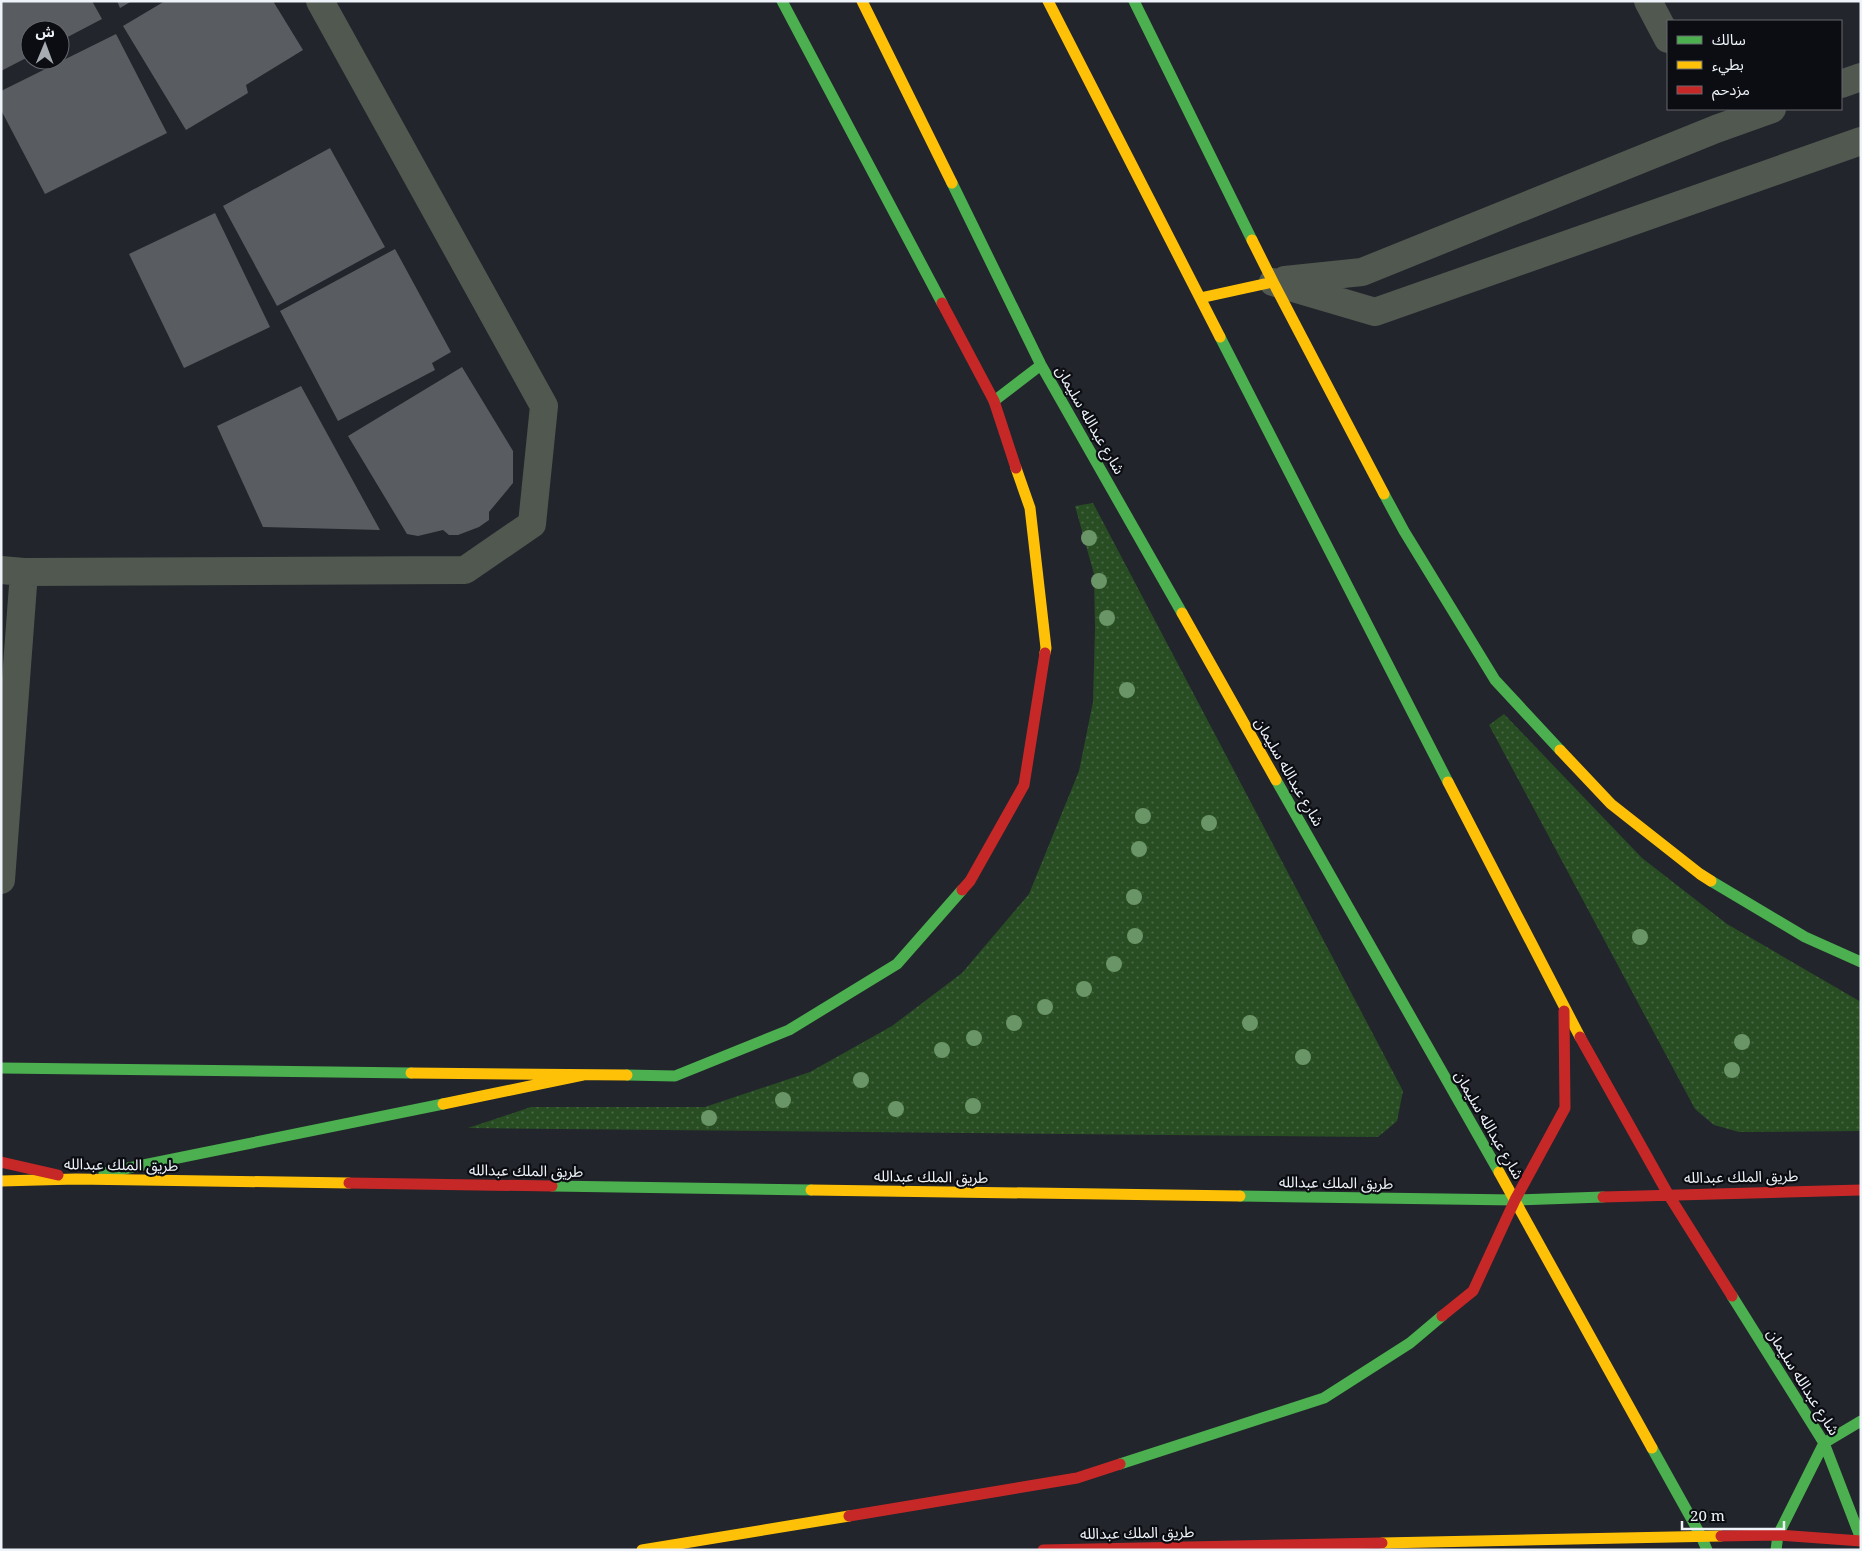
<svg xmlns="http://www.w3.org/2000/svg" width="1862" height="1551" font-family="'Noto Serif','Noto Sans Arabic',serif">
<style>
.grass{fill:url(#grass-dots)}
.building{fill:#595c61}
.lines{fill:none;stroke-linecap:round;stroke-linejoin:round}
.street{stroke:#515850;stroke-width:28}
.fast{stroke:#4caf50;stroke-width:11}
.slow{stroke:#ffc107;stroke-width:11}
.jam{stroke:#c62828;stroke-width:11}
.tree{fill:#6a9566}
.labels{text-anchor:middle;stroke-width:4.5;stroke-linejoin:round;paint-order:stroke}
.street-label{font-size:15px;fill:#eef3fa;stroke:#0b0d12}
</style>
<defs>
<pattern id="grass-dots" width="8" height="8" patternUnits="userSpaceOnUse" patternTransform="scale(1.25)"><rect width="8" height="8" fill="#284d23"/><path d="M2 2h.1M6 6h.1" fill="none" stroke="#486744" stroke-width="1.8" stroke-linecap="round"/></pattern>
</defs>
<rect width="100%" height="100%" fill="#22252b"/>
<path class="grass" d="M 1093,503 L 1403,1091 L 1397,1121 L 1378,1137 L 468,1128 L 531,1107 L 705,1107 L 810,1072 L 892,1026 L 962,973 L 1029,894 L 1079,771 L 1093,702 L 1095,628 L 1094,574 L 1075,506 Z
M 1504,714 L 1642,858 L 1727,924 L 1861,1002 L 1861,1131 L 1739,1132 L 1714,1125 L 1695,1109 L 1489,725 Z"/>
<path class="building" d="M 1,1 L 92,1 L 102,19 L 60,41 L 60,30 L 30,30 L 30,56 L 1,71 Z
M 117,1 L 132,1 L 120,8 Z
M 165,1 L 273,1 L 303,50 L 246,85 L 248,93 L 186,130 L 123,26 Z
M 116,34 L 167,133 L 45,194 L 1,110 L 1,91 Z
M 330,148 L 385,247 L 277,306 L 223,206 Z
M 215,213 L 270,327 L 184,368 L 129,254 Z
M 395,249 L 451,352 L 432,363 L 435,370 L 338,421 L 280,311 Z
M 462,367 L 513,451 L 513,483 L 489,512 L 489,520 L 479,527 L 458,535 L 449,535 L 443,530 L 418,536 L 407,534 L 348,436 Z
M 301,386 L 380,530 L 263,527 L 217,426 Z"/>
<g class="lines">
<path class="street" d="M 1648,1 L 1668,39
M 1841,84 L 1861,77
M 1285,280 L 1362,272 L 1716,129 L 1772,109
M 1273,282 L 1375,312 L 1861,141
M 1,570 L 24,572 L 465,570 L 532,524 L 544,406 L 320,1
M 1,880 L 24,572"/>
<path class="fast" d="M 782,1 L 942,303
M 1134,1 L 1252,240
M 952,183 L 1041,365 L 1182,613
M 1220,337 L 1448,782
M 994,401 L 1041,365
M 1384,494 L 1404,531 L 1495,680 L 1560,750
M 1276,780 L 1499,1172
M 1711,881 L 1805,937 L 1861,962
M 1,1068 L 411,1073
M 627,1075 L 675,1076 L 789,1030 L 897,964 L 962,890
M 104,1173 L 443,1104
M 552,1186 L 811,1190
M 1240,1196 L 1515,1200 L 1603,1197
M 1732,1296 L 1824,1443 L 1861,1539
M 1652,1448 L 1701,1536 L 1707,1550
M 1120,1464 L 1324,1398 L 1410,1343 L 1442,1316
M 1776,1550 L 1778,1535 L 1824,1443 L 1861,1421"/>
<path class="slow" d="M 862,1 L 952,183
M 1048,1 L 1220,337
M 1273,282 L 1384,494
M 1200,298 L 1273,282 L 1252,240
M 1016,468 L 1030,508 L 1046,648 L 1045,653
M 1182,613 L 1276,780
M 1560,750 L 1611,804 L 1700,874 L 1711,881
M 1448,782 L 1580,1037
M 411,1073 L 627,1075
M 443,1104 L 583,1075
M 1499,1172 L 1652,1448
M 1,1181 L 76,1179 L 349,1183
M 811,1190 L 1240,1196
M 1382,1543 L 1721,1536
M 642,1550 L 849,1516"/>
<path class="jam" d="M 942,303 L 994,401 L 1016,468
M 962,890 L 970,881 L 1024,785 L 1045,653
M 1580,1037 L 1668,1194 L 1732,1296
M 1,1162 L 58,1175
M 349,1183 L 552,1186
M 1603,1197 L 1861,1190
M 1442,1316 L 1473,1291 L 1515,1200 L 1565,1108 L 1564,1011
M 849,1516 L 1077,1478 L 1120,1464
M 1721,1536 L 1778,1535 L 1861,1541
M 1043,1550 L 1382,1543"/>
</g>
<g class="tree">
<circle cx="1089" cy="538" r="8"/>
<circle cx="1099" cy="581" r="8"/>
<circle cx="1107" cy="618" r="8"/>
<circle cx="1127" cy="690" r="8"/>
<circle cx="1143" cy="816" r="8"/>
<circle cx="1209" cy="823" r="8"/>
<circle cx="1139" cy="849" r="8"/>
<circle cx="1134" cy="897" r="8"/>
<circle cx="1135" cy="936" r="8"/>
<circle cx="1640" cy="937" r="8"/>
<circle cx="1114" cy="964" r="8"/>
<circle cx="1084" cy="989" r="8"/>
<circle cx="1045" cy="1007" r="8"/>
<circle cx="1014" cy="1023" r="8"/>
<circle cx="1250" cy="1023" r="8"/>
<circle cx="974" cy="1038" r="8"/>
<circle cx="1742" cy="1042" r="8"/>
<circle cx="942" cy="1050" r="8"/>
<circle cx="1303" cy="1057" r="8"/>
<circle cx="1732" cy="1070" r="8"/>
<circle cx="861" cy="1080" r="8"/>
<circle cx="783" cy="1100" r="8"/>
<circle cx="973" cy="1106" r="8"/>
<circle cx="896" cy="1109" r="8"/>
<circle cx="709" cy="1118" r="8"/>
</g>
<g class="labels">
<g class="street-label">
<text transform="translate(1090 420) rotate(60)" y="5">شارع عبدالله سليمان</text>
<text transform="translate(1289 772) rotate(60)" y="5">شارع عبدالله سليمان</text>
<text transform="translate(1489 1125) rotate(60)" y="5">شارع عبدالله سليمان</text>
<text transform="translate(121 1165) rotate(1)" y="5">طريق الملك عبدالله</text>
<text transform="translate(526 1171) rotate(1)" y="5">طريق الملك عبدالله</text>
<text transform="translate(931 1177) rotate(1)" y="5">طريق الملك عبدالله</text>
<text transform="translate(1741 1177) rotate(-1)" y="5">طريق الملك عبدالله</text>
<text transform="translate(1336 1183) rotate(1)" y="5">طريق الملك عبدالله</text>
<text transform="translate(1803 1382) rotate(58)" y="5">شارع عبدالله سليمان</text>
<text transform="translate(1137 1533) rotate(-1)" y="5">طريق الملك عبدالله</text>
</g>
</g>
<rect width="1862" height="1551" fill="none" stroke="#eef3fa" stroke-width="5"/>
<rect x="1667" y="20" width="175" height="90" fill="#0b0d12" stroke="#66696f"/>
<rect x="1677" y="36" width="25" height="8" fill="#4caf50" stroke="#66696f"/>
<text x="1712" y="45" font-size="15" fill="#eef3fa">سالك</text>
<rect x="1677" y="61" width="25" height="8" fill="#ffc107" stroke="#66696f"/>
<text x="1712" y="70" font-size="15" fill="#eef3fa">بطيء</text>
<rect x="1677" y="86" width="25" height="8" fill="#c62828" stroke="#66696f"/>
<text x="1712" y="95" font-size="15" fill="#eef3fa">مزدحم</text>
<g transform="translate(45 45) rotate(1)"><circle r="24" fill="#0b0d12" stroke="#66696f"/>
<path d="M0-4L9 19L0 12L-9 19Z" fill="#a7abb2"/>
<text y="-8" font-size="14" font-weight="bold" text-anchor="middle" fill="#eef3fa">ش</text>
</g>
<path d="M1682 1521v8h102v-8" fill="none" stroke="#eef3fa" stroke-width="2.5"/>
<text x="1690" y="1521" font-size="15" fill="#eef3fa" stroke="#0b0d12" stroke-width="4" paint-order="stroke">20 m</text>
</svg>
